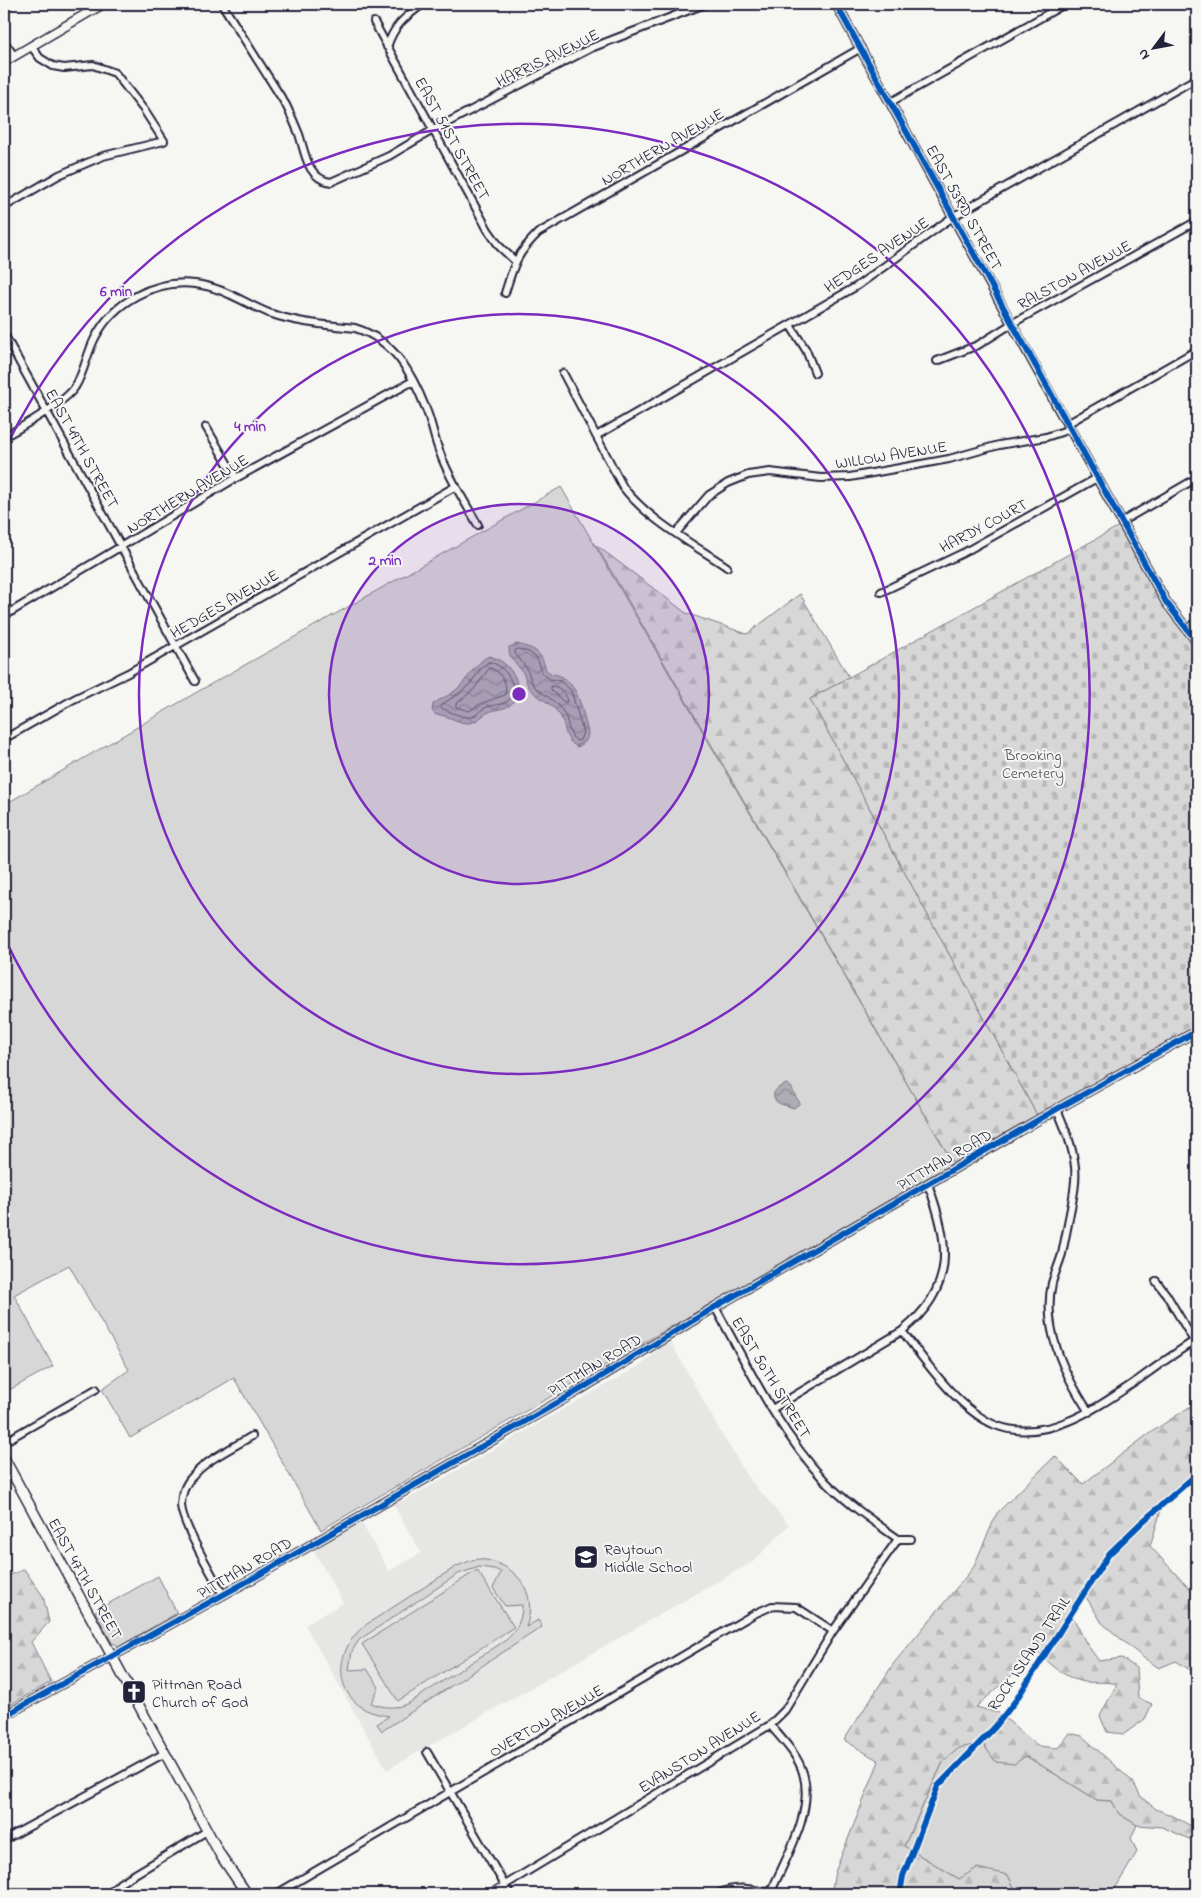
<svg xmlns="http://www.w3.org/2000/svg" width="1201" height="1898" font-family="'Indie Flower',sans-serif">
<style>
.built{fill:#e6e6e4}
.grass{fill:#d7d7d7;stroke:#7c7c89;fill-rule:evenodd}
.forest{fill:url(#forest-firs);stroke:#7c7c89}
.cemetery{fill:url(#cemetery-stones);stroke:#7c7c89}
.water{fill:url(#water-waves);stroke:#757583}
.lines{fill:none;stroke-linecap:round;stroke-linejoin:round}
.shore{stroke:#5a5a6b;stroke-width:1}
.minor-casing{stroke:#22223b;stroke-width:10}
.tertiary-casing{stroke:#22223b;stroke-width:11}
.secondary-casing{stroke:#22223b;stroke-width:12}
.minor{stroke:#f6f6f2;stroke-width:6}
.tertiary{stroke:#f6f6f2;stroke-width:8}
.secondary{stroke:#f6f6f2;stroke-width:9}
.cycleway-casing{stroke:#f6f6f2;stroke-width:9}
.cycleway{stroke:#0057b8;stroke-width:6}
.ring{fill:none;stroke:#7b2cbf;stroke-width:2.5}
.labels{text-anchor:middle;stroke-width:4;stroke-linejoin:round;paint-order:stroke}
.street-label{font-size:16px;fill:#22223b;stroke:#f6f6f2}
.park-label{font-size:16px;fill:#4f4f62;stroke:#f6f6f2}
.poi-label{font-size:16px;fill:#22223b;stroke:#f6f6f2;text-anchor:start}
.centre{fill:#7b2cbf;stroke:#f6f6f2;stroke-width:2.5}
.ring-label{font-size:15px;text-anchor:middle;font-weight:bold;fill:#7b2cbf;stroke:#f6f6f2;stroke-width:4;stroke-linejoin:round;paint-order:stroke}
</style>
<defs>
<pattern id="forest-firs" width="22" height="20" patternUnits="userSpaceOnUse" patternTransform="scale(1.25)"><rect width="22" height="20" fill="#d7d7d7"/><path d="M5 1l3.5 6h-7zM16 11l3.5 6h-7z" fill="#b8b8b9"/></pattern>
<pattern id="cemetery-stones" width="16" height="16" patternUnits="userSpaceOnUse" patternTransform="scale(1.25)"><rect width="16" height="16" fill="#d7d7d7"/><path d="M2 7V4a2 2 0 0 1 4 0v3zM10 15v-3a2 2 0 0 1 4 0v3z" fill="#b8b8b9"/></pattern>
<pattern id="water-waves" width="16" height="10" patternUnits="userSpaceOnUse" patternTransform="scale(1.25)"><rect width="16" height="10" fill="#adadb3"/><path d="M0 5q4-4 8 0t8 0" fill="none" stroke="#8c8c93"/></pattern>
</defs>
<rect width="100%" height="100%" fill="#f6f6f2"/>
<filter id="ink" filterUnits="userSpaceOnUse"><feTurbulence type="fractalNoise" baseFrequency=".02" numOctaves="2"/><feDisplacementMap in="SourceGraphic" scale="10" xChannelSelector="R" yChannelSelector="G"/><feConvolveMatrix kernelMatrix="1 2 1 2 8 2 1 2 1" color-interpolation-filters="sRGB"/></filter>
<g filter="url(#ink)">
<path class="built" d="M 669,1339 L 721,1433 L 751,1481 L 789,1525 L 754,1561 L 387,1770 L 305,1625 L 343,1603 L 312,1547 L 360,1520 L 389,1571 L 421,1553 L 392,1502 L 400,1499 L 404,1501 L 642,1364 L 653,1355 L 659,1345 Z"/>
<path class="grass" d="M 561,487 L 953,1163 L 321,1530 L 234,1378 L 130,1438 L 102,1389 L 129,1370 L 69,1265 L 14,1295 L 53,1366 L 4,1393 L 4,805 L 204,688 Z
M 480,1559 C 516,1563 539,1592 526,1627 L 538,1620 L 542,1627 L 382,1731 L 377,1724 L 389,1716 C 381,1715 373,1713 366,1710 C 330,1690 337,1645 367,1624 L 457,1566 L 472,1560 ZM 479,1567 L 494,1569 L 501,1572 L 493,1588 L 505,1606 L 522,1605 C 522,1620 517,1630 506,1640 L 409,1703 C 396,1709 384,1708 371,1703 L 379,1687 L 367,1669 L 349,1670 L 352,1651 L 359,1640 L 458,1574 Z
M 477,1570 L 514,1627 L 398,1701 L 362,1644 Z
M 158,1576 L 177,1613 L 120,1646 L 112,1643 L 95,1611 Z
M 983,1743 L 996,1762 L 1026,1756 L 1097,1800 L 1112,1801 L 1119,1814 L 1137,1825 L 1131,1838 L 1137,1852 L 1112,1894 L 1017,1894 L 1008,1875 L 959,1879 L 904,1846 L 943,1762 L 959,1747 Z"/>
<path class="forest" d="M 596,545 L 686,613 L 747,634 L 800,594 L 849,677 L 810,699 L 1037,1115 L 953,1163 Z
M 1197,1402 L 1197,1471 L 1163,1504 L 1150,1546 L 1197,1597 L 1197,1674 L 1176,1661 L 1159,1668 L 1141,1656 L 1102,1623 L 1086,1597 L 1070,1611 L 1086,1643 L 1099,1661 L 1122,1658 L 1136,1668 L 1138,1698 L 1152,1704 L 1145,1719 L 1124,1734 L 1107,1732 L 1100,1716 L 1117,1684 C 1106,1681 1096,1683 1085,1682 C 1066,1680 1048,1662 1036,1650 L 1010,1677 L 976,1707 L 999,1713 L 1038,1746 L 1058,1748 L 1070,1733 L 1082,1736 L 1133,1782 L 1141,1797 L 1156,1809 L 1175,1817 L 1191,1826 L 1197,1838 L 1189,1839 L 1162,1827 L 1137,1825 L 1119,1814 L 1112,1801 L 1097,1800 L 1026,1756 L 1014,1764 L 996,1762 L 982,1743 L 959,1748 L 943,1762 L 904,1846 L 959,1879 L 977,1868 L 1008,1875 L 1017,1894 L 831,1894 L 835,1872 L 879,1761 L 844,1740 L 894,1663 L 973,1568 L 997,1513 L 1055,1456 L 1083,1484 L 1147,1435 Z
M 24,1569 L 43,1596 L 49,1622 L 31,1642 L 51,1682 L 4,1708 L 4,1578 Z"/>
<path class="cemetery" d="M 1119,526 L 1170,616 L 1197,649 L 1197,1025 L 1037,1115 L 810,699 Z"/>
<path class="water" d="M 517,644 C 536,649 541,651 546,670 C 552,675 559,674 564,678 C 581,691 582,712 588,732 C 588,740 585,744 577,747 C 561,737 568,727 559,714 C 552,704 541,699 532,691 C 526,685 526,678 522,671 C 518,666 512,661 510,655 C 509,653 509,650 509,647 Z
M 489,656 C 501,659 509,666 515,677 C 520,689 518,704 504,708 C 499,710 494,709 489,712 C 482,715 478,722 469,723 C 458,724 448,714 436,715 L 432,711 L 433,704 C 440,699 449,696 456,690 C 468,680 475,662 489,656 Z
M 787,1084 L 791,1087 L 796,1097 L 800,1103 L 794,1108 C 789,1106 781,1105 777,1102 C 768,1093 779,1086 787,1084 Z"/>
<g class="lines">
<path class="shore" d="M 518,649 L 529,652 L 537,658 L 543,674 L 550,679 L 560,681 L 571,690 L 583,732 L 580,740 L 577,741 C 566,734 570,720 562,710 C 555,700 544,695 535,687 C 530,682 530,675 527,669 C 523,664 519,658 515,653 L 515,651 Z
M 489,662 C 503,663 522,688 509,700 C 502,706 491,704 483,709 C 478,712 474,719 467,717 C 458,716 449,711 441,708 L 441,705 C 450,699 459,694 468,686 C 475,679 480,666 489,662 Z
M 490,668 C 500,670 509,685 505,695 L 482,703 L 469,711 L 456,707 L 456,704 L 474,689 Z
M 553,686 L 557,687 L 565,693 L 567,702 L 564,702 L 551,690 L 551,687 Z"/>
<defs>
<path id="minor" d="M 222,4 L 286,105 C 291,115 295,124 299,134 C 305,152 307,179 331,182 L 389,156 L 433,130 L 591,48 L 705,4
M 374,22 L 488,230 L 500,247 L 515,261
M 4,41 L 14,56
M 387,47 C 395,24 404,18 423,4
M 891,102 L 1065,4
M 4,207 L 59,175 L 103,156 L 164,141 L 144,110 L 115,73 L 93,65 L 64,68 L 53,66 L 40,58 L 31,46
M 505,293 C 514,264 516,255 538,233 L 861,48
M 790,325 L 806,350 L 815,373
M 4,334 L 195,681
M 937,361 L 978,345 L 1013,323 L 1197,221
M 563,373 L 623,487 C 648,520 693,544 727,567
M 206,427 L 236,478
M 596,436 L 857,286 L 954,216 L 1197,78
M 4,437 C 20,428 66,402 75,387 C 84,373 87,353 95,338 C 113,302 155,279 195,284 C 223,287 244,303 269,313 C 297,323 326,325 355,328 C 394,340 412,373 426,409 C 432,423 434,439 440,453 C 449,478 465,502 478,525
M 1121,522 L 1197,478
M 676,533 L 709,495 L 728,483 L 748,475 L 770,472 L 821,478 L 850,477 L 949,459 L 999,445 L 1046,437 L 1070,429 L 1067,424 L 1197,350
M 881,592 L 963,553 L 1097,478
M 4,616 L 236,478 L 413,381
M 4,739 L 74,699 L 128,673 L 456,486
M 1057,1109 C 1065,1128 1073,1147 1075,1167 C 1077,1186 1071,1205 1068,1224 C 1066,1234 1064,1244 1062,1254 C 1059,1264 1055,1273 1052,1283 C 1042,1329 1064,1374 1089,1412
M 1156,1281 L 1166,1294 L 1194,1341
M 715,1307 C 748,1367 779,1432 826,1482 C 848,1504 873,1521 898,1539
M 902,1331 C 925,1361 959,1410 995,1425 C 1046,1445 1098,1407 1138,1380 C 1157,1366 1177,1352 1197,1339
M 772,1409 L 902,1331 C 956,1288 950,1244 928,1184
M 4,1442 L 96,1389
M 898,1539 L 911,1539
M 223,1595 C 213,1575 182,1525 181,1505 C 181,1496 185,1484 192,1477 C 207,1459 232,1448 252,1436
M 427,1752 L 510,1894
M 4,1840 L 165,1753
M 109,1894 L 120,1883 L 207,1831
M 276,1894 L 754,1614 L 772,1606 L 796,1607 L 833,1631
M 490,1894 L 770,1725 L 785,1710 L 833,1631 L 898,1539
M 718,1894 C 735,1885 753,1889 771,1893
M 770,1894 C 785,1859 815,1812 803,1773 C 798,1755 782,1739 770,1725"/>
<path id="tertiary" d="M 836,4 L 1067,424
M 4,62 L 103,4
M 1070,429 L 1166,602 L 1197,642
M 4,1716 L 257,1576 L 576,1392 L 715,1307 L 1057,1109 L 1197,1031"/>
<path id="secondary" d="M 4,1458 L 221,1856 L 247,1894"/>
</defs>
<use href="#minor" class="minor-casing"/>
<use href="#tertiary" class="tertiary-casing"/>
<use href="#secondary" class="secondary-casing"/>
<use href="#minor" class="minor"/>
<use href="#tertiary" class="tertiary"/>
<use href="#secondary" class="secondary"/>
<defs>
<path id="cycleway" d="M 836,4 L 1166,602 L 1197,642
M 4,1716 L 257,1576 L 576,1392 L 715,1307 L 1057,1109 L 1197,1031
M 900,1894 L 903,1876 L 938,1786 L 995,1727 L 1016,1700 L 1109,1554 L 1141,1523 L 1197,1474"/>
</defs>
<use href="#cycleway" class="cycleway-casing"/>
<use href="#cycleway" class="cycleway"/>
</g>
</g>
<circle cx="519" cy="694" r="190" fill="#7b2cbf" fill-opacity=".12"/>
<g class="ring">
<circle cx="519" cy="694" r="190"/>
<circle cx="519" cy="694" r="380"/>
<path d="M5 449A570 570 0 1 1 5 939"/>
</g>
<defs>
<symbol id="school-square" viewBox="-11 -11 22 22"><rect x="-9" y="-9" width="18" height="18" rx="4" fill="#22223b" stroke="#f6f6f2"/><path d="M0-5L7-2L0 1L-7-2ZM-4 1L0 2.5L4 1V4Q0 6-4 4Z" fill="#fff"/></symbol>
<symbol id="church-square" viewBox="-11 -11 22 22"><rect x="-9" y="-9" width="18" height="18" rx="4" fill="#22223b" stroke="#f6f6f2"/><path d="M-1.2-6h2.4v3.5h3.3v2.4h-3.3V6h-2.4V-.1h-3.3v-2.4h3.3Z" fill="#fff"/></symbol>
</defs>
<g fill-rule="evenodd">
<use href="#school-square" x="572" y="1543" width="28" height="28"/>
<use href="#church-square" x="120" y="1678" width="28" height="28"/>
</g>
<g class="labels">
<g class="street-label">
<text transform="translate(547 57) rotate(-26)" y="6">HARRIS AVENUE</text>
<text transform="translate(453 138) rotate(61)" y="6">EAST 51ST STREET</text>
<text transform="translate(662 146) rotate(-30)" y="6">NORTHERN AVENUE</text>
<text transform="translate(965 207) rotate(61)" y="6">EAST 53RD STREET</text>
<text transform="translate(876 254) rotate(-34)" y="6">HEDGES AVENUE</text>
<text transform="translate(1074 274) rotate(-29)" y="6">RALSTON AVENUE</text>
<text transform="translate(83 448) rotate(61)" y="6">EAST 49TH STREET</text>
<text transform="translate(891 454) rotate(-9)" y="6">WILLOW AVENUE</text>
<text transform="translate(187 493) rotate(-31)" y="6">NORTHERN AVENUE</text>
<text transform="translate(983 525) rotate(-28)" y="6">HARDY COURT</text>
<text transform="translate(224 603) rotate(-30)" y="6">HEDGES AVENUE</text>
<text transform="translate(944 1159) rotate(-30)" y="6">PITTMAN ROAD</text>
<text transform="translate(594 1364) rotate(-31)" y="6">PITTMAN ROAD</text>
<text transform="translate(772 1377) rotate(59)" y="6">EAST 50TH STREET</text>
<text transform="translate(244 1567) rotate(-30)" y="6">PITTMAN ROAD</text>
<text transform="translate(86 1578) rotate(61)" y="6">EAST 47TH STREET</text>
<text transform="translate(1028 1653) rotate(-56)" y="6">ROCK ISLAND TRAIL</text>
<text transform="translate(546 1720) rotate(-30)" y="6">OVERTON AVENUE</text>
<text transform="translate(699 1751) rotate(-32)" y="6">EVANSTON AVENUE</text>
</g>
<g class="park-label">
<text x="1033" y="760">Brooking<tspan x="1033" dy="18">Cemetery</tspan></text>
</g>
<g class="poi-label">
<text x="604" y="1554">Raytown<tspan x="604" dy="18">Middle School</tspan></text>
<text x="152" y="1689">Pittman Road<tspan x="152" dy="18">Church of God</tspan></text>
</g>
</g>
<circle cx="519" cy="694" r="8" class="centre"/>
<g class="ring-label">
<text x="116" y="296">6 min</text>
<text x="250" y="431">4 min</text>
<text x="385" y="565">2 min</text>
</g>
<rect width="1201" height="1898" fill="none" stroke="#f6f6f2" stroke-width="20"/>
<rect x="10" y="10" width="1181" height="1878" fill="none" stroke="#22223b" stroke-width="2" filter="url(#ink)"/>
<g transform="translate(1154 48) rotate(238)" stroke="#f6f6f2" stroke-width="4" paint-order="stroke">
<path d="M0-4L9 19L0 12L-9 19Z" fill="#22223b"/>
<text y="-8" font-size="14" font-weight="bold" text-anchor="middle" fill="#22223b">N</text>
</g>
</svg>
